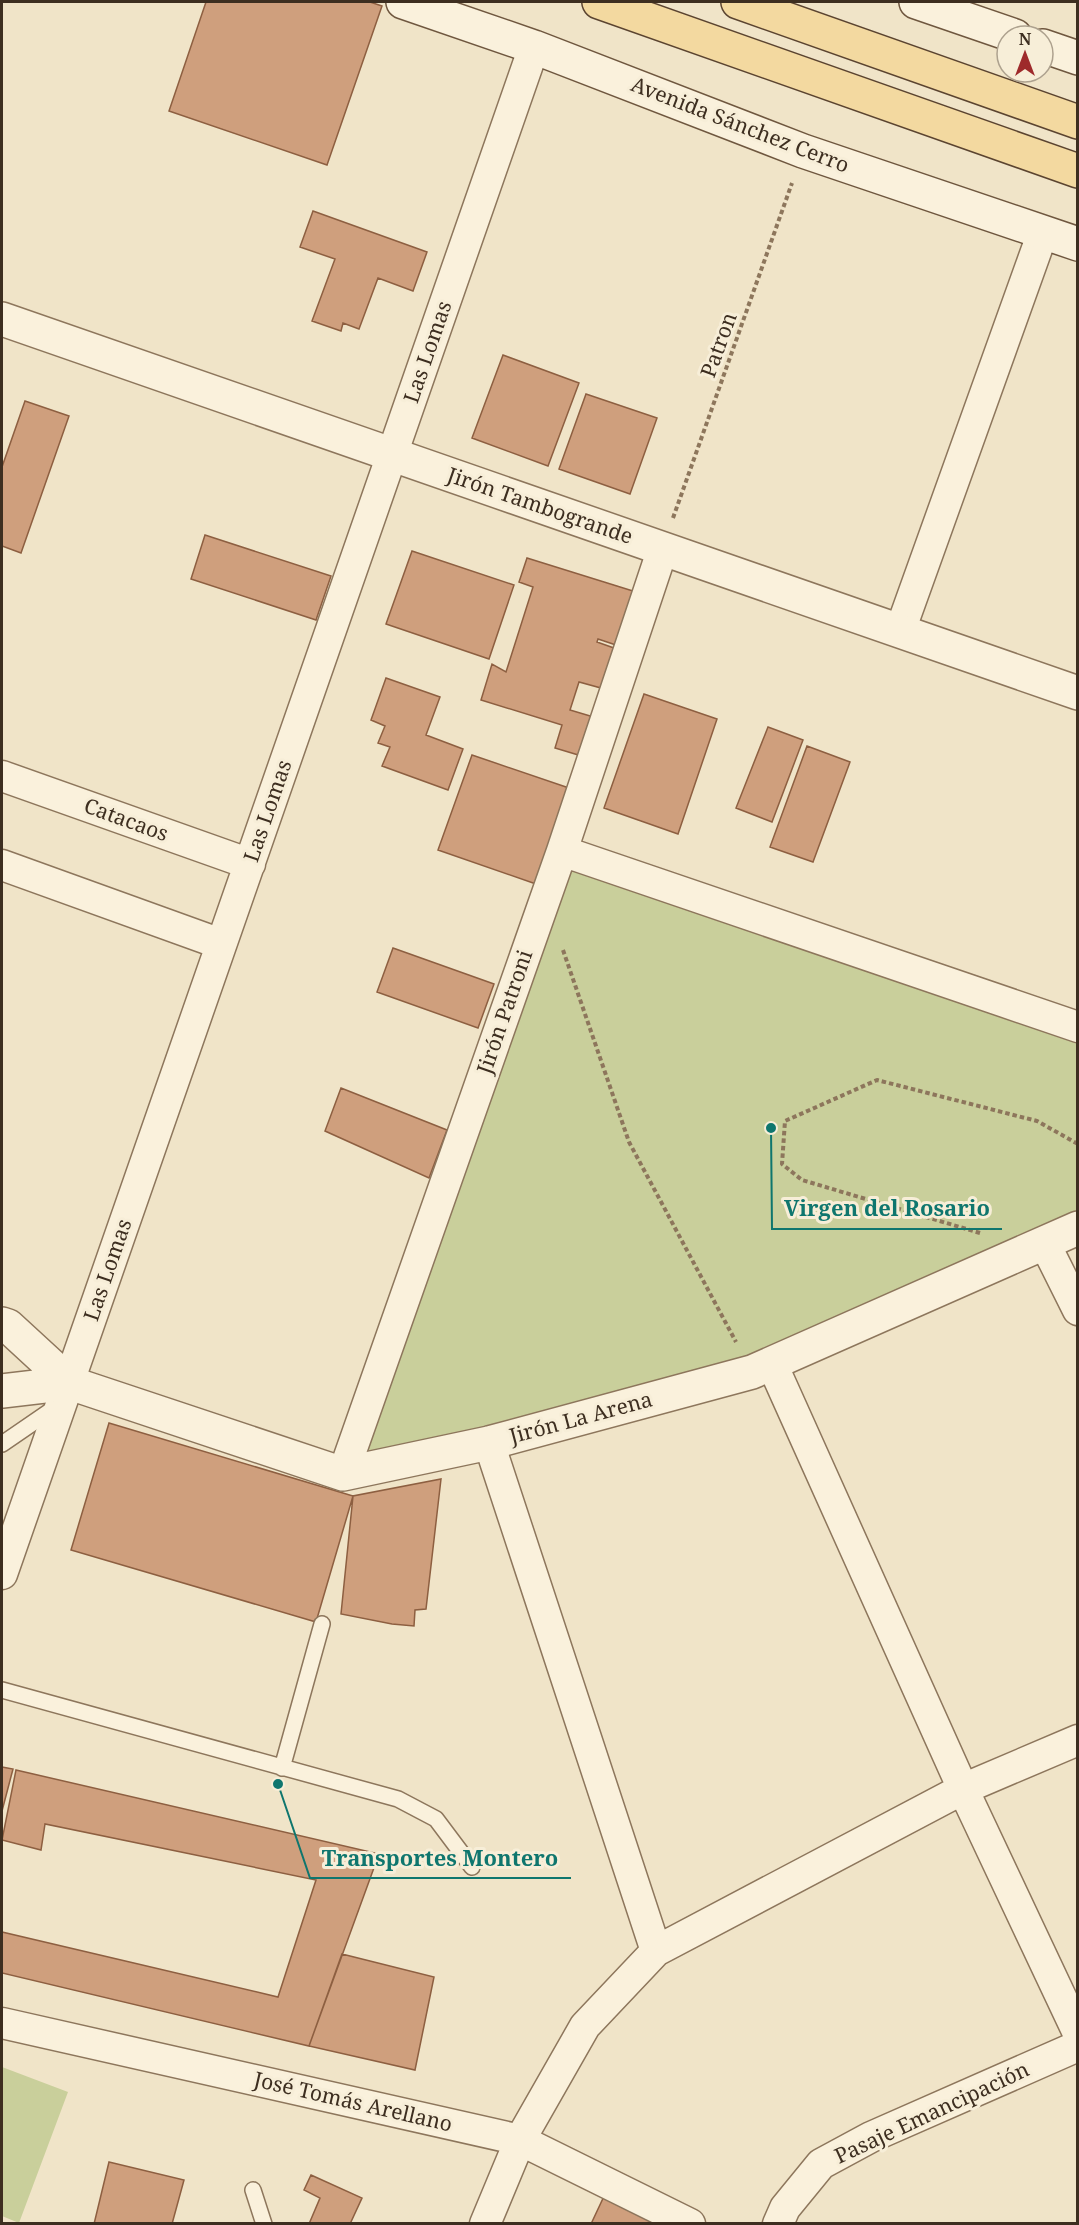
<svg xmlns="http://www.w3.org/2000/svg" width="1079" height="2225" font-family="'Noto Serif',serif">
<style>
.green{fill:#c9cf9b}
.building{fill:#cf9f7d;stroke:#8d5f41;stroke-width:1.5}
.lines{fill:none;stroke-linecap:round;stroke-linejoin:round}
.service-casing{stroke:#8d765c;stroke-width:18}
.minor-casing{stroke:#8d765c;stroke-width:33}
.tertiary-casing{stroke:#8d765c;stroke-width:36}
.secondary-casing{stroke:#6f573f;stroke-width:36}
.primary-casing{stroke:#5b4430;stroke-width:36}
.path{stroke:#8d765c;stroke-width:4;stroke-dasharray:4.5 3;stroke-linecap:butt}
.service{stroke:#faf1dc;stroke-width:15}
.minor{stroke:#faf1dc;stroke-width:30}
.tertiary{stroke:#faf1dc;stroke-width:33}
.secondary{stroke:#faf1dc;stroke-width:33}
.primary{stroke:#f3d9a0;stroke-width:33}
.labels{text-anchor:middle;stroke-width:6;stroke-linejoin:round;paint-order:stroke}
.street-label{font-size:21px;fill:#3d2e20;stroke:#f7eed8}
.leader{fill:none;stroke:#0f766e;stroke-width:2}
.callout-dot{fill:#0f766e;stroke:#f7eed8;stroke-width:2}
.callout-label{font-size:22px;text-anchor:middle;font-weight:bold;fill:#0f766e;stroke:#f7eed8;stroke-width:6;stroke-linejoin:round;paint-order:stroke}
</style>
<rect width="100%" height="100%" fill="#f0e4c8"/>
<path class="green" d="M 562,851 L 1077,1027 L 1077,1228 L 772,1364 L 343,1474 Z
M 2,2067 L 68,2092 L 19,2223 L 2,2216 Z"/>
<path class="building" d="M 206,2 L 370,2 L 382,6 L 327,165 L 169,111 Z
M 313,211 L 427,252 L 413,291 L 378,278 L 359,329 L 343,323 L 341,331 L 312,321 L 335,259 L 300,247 Z
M 503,355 L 579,383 L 548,466 L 472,438 Z
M 586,394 L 657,418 L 630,494 L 559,469 Z
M 25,401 L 69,416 L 21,553 L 2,546 L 2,467 Z
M 205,535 L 331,576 L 316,620 L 191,579 Z
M 412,551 L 514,585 L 489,659 L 386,624 Z
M 527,558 L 633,591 L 616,645 L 598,639 L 597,642 L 614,648 L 601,688 L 579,682 L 570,710 L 597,718 L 585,757 L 555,748 L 562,725 L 481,700 L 492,664 L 506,672 L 533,587 L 519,582 Z
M 386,678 L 440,697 L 426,735 L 463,749 L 448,790 L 382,766 L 390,747 L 378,743 L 385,726 L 371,720 Z
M 644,694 L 717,719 L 678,834 L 604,808 Z
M 768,727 L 803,740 L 772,822 L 736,808 Z
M 807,746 L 850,762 L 813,862 L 770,847 Z
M 472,755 L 569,788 L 536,884 L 438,850 Z
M 393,948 L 494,984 L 478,1028 L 377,992 Z
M 341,1088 L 447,1130 L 429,1178 L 325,1131 Z
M 109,1423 L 353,1496 L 316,1622 L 71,1550 Z
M 441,1479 L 426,1609 L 415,1610 L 414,1626 L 392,1624 L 341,1614 L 353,1496 Z
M 2,1767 L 13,1769 L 2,1811 Z
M 16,1770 L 379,1854 L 309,2046 L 2,1973 L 2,1932 L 278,1997 L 316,1880 L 45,1824 L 41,1850 L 2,1840 Z
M 342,1954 L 434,1977 L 415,2070 L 309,2046 Z
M 109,2162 L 184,2180 L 172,2224 L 94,2224 Z
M 311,2175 L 362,2198 L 350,2224 L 309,2224 L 320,2198 L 304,2190 Z
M 606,2192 L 670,2224 L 591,2224 Z"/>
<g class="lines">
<defs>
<path id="service" d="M 2,1444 L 56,1407
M 2,1690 L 398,1799 L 436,1819 L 472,1867
M 282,1768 L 322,1624
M 253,2190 L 264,2224"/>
<path id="minor" d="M 900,631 L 1043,232
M 2,776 L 250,864
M 562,851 L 1078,1027
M 2,865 L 221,944
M 1045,1244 L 1078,1310
M 772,1364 L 963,1789 L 1078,2033
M 489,1443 L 656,1951
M 343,1474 L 562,851 L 663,548
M 2,1574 L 534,47
M 2,2023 L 520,2140 L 690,2224
M 485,2224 L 520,2140 L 585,2026 L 656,1951 L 963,1789 L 1078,1740
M 778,2224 L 785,2208 L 821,2164 L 871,2137 L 1078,2046"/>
<path id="tertiary" d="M 2,319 L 1078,693
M 2,1324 L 8,1326 L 70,1383 L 343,1474 L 489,1443 L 752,1372 L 1078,1228
M 2,1391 L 70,1383"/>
<path id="secondary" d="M 403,2 L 534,47 L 803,151 L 1078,244
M 916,2 L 1015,36
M 1043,46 L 1078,58"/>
<path id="primary" d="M 599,2 L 1078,171
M 738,2 L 1078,122"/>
</defs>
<use href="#service" class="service-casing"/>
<use href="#minor" class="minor-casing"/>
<use href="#tertiary" class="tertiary-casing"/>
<use href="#secondary" class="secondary-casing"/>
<use href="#primary" class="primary-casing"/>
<path class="path" d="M 673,518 L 792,183
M 563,950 L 629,1142 L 736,1342
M 980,1233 L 802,1180 L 782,1164 L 785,1121 L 877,1080 L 1037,1121 L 1078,1144"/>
<use href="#service" class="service"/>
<use href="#minor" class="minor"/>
<use href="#tertiary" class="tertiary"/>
<use href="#secondary" class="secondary"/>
<use href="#primary" class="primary"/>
</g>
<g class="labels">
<g class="street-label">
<text transform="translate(740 125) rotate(21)" y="7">Avenida Sánchez Cerro</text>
<text transform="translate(719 345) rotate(-70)" y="7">Patron</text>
<text transform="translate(428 352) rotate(-71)" y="7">Las Lomas</text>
<text transform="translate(540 506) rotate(19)" y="7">Jirón Tambogrande</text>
<text transform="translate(268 811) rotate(-71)" y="7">Las Lomas</text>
<text transform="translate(126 820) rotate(20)" y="7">Catacaos</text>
<text transform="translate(505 1012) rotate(-71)" y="7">Jirón Patroni</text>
<text transform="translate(108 1270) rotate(-71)" y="7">Las Lomas</text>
<text transform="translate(581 1418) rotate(-15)" y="7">Jirón La Arena</text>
<text transform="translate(353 2102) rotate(13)" y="7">José Tomás Arellano</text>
<text transform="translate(932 2113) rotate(-25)" y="7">Pasaje Emancipación</text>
</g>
</g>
<path class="leader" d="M771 1128L772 1229H1002M278 1784L310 1878H571"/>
<g class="callout-dot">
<circle cx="771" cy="1128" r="6"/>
<circle cx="278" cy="1784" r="6"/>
</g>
<g class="callout-label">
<text x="887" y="1216">Virgen del Rosario</text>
<text x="440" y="1866">Transportes Montero</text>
</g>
<rect width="1079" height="2225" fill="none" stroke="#3d2e20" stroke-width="6"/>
<g transform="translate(1025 54)"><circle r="28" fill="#f7eed8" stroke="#ada18e" stroke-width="1.5"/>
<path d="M0-4.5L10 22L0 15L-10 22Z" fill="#9e2a2b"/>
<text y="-9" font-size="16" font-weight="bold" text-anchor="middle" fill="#3d2e20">N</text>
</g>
</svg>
